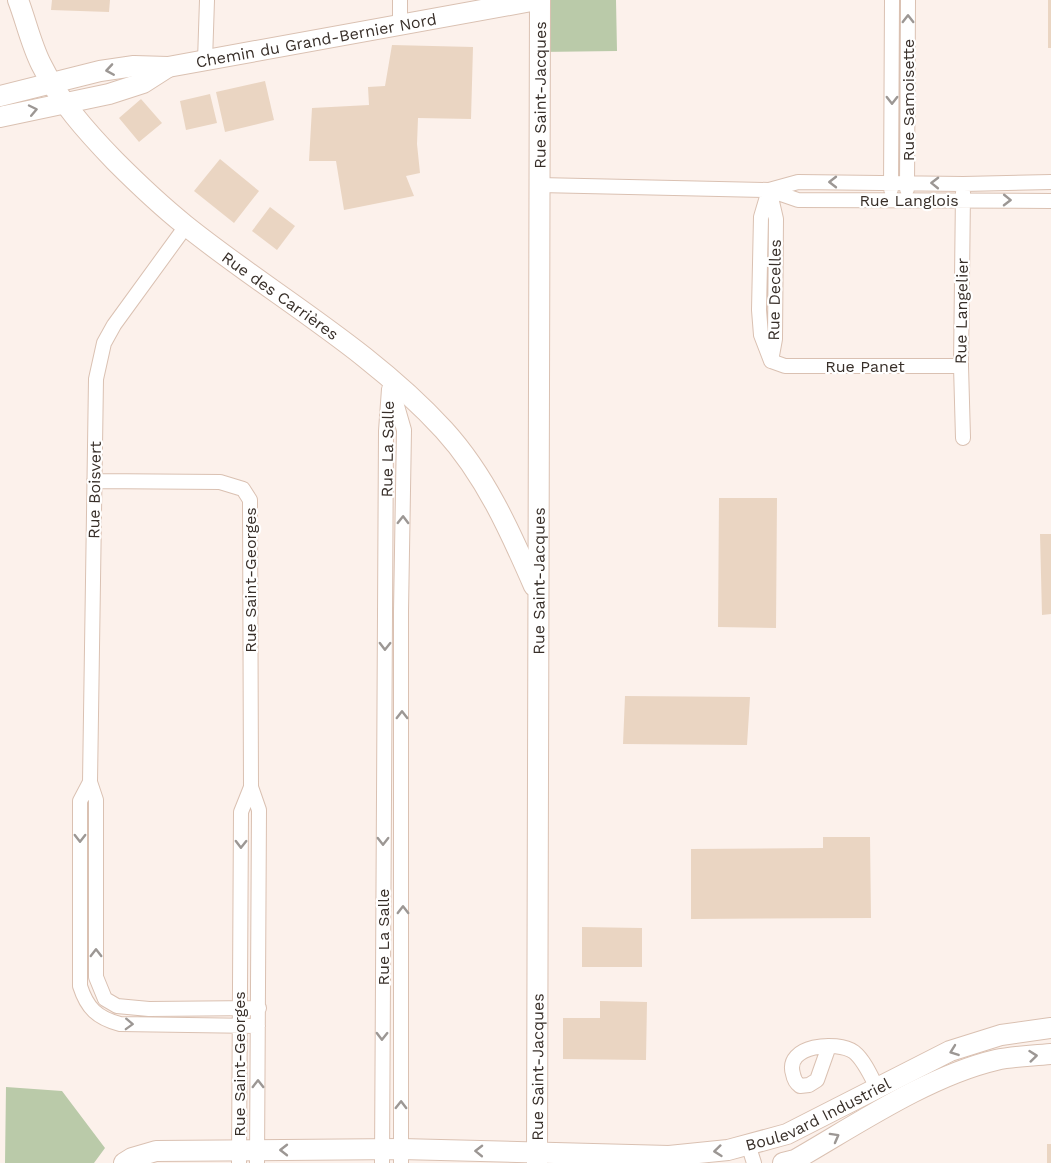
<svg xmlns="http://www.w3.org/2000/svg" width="1051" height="1163" font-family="'Work Sans',sans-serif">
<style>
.green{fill:#bacaa9}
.building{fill:#ead5c2}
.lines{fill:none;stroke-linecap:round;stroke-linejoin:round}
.street-casing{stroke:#dac1b2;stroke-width:16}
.secondary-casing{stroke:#dac1b2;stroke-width:22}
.street{stroke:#fff;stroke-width:14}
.secondary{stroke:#fff;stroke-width:20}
.oneway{stroke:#9c9794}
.labels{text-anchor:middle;stroke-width:4.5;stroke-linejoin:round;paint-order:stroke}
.street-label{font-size:16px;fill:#382f29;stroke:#fff}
</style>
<rect width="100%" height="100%" fill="#fcf1eb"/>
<path class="green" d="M 540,0 L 616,0 L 617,51 L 540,52 Z
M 6,1087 L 62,1091 L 105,1148 L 94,1163 L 5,1163 Z"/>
<path class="building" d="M 52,0 L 110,0 L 109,12 L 51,10 Z
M 1048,0 L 1051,0 L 1051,48 L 1048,48 Z
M 392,45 L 473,47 L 471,119 L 418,118 L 417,144 L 420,173 L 406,176 L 414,196 L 344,210 L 336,161 L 309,161 L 312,108 L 369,105 L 368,87 L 385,86 Z
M 265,81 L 274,120 L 225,132 L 216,92 Z
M 210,94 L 217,123 L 186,130 L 180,101 Z
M 141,99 L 162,123 L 139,142 L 119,118 Z
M 220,159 L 259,191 L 234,223 L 194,191 Z
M 270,207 L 295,226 L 277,250 L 252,231 Z
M 719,498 L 777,498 L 776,628 L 718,627 Z
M 1040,534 L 1051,534 L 1051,614 L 1042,615 Z
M 625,696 L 750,697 L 747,745 L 623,744 Z
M 823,837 L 870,837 L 871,918 L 691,919 L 691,849 L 823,848 Z
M 582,927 L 642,928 L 642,967 L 582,967 Z
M 600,1001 L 647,1002 L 646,1060 L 563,1059 L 563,1018 L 600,1018 Z
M 1047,1144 L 1051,1144 L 1051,1163 L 1047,1163 Z"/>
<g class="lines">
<defs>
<path id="street" d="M 400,25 L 400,0
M 205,61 L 207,0
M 539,185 L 769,190 L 798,182 L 963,184 L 1051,182
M 891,189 L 892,0
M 907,189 L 908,0
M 769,190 L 798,200 L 1051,201
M 769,190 L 761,217 L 759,310 L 761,335 L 771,361
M 963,192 L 961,366 L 963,438
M 770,193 L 776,219 L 775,339 L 771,361
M 186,226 L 114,325 L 104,343 L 96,379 L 90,782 L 96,800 L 96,977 L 105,999 L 117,1006 L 149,1009 L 259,1008
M 771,361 L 785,366 L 961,366
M 389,378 L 404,430 L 401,611 L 401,1163
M 94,481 L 220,482 L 243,489 L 250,500 L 251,787 L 259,810 L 257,1163
M 90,782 L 80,801 L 80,986 C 87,1008 97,1018 120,1024 L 258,1026
M 829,1046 L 817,1080 L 809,1085 L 800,1086 C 796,1083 794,1080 793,1074 C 784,1045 837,1040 854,1052 C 864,1060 871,1076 877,1088
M 748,1144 L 754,1163
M 239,1163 L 241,812 L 251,787
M 382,1163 L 386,431 L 389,389"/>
<g id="secondary">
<path id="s1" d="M 18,0 C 26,21 31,44 41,64 C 59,101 87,132 115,161 C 137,183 160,205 185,225 C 271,294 369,348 444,430 C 485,475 510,531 534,586"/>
<path id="s2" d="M 0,96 L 100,71 L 134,66 L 168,67 L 537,0"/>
<path d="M 0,117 L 109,94 L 143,83 L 168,67"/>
<path id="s3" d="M 124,1163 L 132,1158 L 156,1151 L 401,1149 L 669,1156 L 728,1150 L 787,1134 L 950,1051 L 1001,1035 L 1051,1028"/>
<path id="s4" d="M 537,1163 L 540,0"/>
<path d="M 783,1163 L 795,1160 C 856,1125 928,1076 996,1060 C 1014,1056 1033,1056 1051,1054"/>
</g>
</defs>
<use href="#street" class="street-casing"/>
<use href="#secondary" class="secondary-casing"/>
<use href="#street" class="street"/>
<use href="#secondary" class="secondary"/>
</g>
<defs><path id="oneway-chevron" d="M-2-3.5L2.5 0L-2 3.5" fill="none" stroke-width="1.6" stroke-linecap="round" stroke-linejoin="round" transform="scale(1.5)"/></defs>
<g class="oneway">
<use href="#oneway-chevron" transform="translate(908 19) rotate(-90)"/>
<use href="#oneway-chevron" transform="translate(110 70) rotate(171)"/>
<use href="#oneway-chevron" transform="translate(892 100) rotate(90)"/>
<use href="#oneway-chevron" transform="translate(33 110) rotate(-12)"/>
<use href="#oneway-chevron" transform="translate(833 182) rotate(-180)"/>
<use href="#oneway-chevron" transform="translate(935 183) rotate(-179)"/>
<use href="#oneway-chevron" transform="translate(1007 200) rotate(1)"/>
<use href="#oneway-chevron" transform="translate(403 520) rotate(-89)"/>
<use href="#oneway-chevron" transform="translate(385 646) rotate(91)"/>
<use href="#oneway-chevron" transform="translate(402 715) rotate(-90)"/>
<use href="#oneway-chevron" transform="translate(80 838) rotate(90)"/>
<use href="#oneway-chevron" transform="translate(383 841) rotate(90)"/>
<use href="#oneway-chevron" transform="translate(241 844) rotate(91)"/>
<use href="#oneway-chevron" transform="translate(403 910) rotate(-90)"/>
<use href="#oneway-chevron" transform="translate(96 953) rotate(-90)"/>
<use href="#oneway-chevron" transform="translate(129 1024) rotate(2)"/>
<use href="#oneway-chevron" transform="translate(382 1036) rotate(91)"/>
<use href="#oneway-chevron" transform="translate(954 1051) rotate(160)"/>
<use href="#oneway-chevron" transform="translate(1033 1056) rotate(-6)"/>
<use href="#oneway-chevron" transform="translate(258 1084) rotate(-90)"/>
<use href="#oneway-chevron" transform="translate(401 1105) rotate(-89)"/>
<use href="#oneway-chevron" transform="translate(835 1137) rotate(-29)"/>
<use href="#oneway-chevron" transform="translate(284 1150) rotate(180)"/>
<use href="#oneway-chevron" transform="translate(479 1151) rotate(-179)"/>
<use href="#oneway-chevron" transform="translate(718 1151) rotate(174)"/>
</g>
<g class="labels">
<g class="street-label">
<text dy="6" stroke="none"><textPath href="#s2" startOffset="322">Chemin du Grand-Bernier Nord</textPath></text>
<text dy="6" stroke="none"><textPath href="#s4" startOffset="1068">Rue Saint-Jacques</textPath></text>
<text transform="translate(908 100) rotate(-90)" y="6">Rue Samoisette</text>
<text x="909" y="206">Rue Langlois</text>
<text transform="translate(774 290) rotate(-89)" y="6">Rue Decelles</text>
<text dy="6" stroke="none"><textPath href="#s1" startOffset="404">Rue des Carrières</textPath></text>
<text transform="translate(961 311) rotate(-89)" y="6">Rue Langelier</text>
<text x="865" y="372">Rue Panet</text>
<text transform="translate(387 449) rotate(-89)" y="6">Rue La Salle</text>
<text transform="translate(94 490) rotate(-89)" y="6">Rue Boisvert</text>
<text transform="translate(250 580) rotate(-90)" y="6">Rue Saint-Georges</text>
<text dy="6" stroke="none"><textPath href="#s4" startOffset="582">Rue Saint-Jacques</textPath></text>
<text transform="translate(383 937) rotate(-90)" y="6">Rue La Salle</text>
<text transform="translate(239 1064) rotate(-90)" y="6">Rue Saint-Georges</text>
<text dy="6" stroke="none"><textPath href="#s4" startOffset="96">Rue Saint-Jacques</textPath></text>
<text dy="6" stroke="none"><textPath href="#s3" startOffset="704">Boulevard Industriel</textPath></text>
</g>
</g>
</svg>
